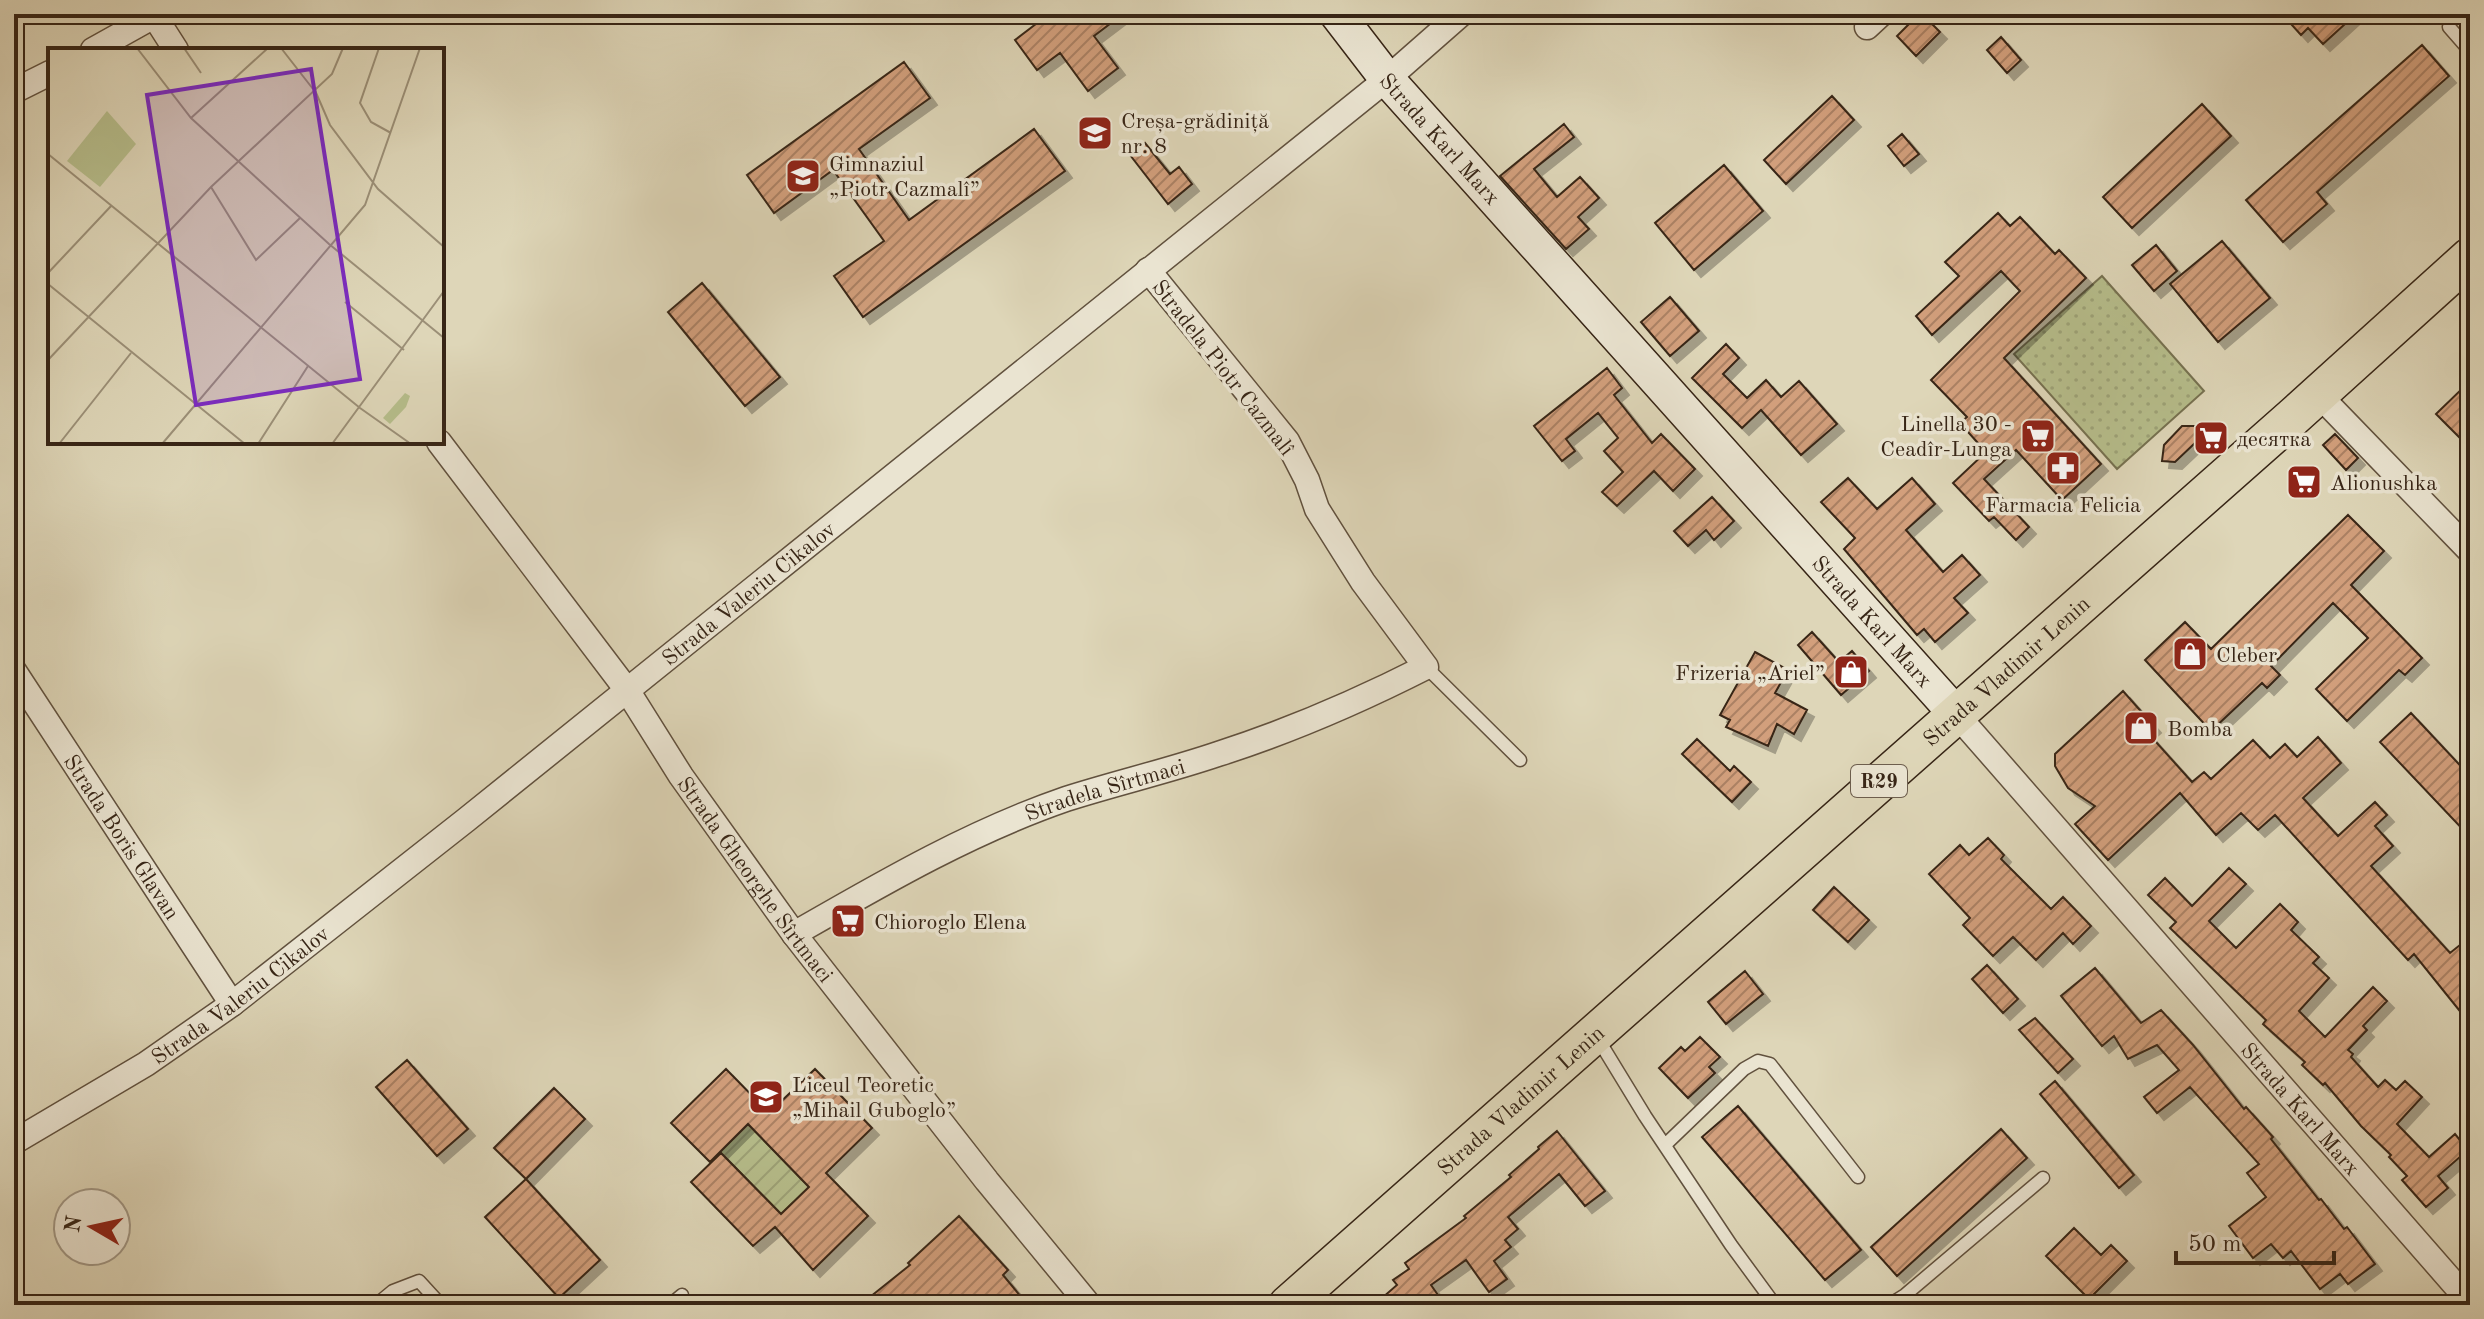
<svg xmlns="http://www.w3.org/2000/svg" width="2484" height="1319" font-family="'Old Standard TT',serif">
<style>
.grass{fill:url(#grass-dots);stroke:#767150;stroke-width:2}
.garden{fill:url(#garden-furrows);stroke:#767150;stroke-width:2}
.building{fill:url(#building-hatch);stroke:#372516;stroke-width:2;filter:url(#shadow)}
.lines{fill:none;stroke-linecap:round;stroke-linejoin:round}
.lane-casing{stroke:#61513e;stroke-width:15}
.street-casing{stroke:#61513e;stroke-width:27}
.secondary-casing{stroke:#372516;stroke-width:37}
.primary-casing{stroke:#372516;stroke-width:41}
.lane{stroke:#eae4d1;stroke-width:12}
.street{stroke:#eae4d1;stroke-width:24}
.secondary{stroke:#eae4d1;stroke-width:34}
.primary{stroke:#ded6b8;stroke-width:38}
.labels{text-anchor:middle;stroke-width:7;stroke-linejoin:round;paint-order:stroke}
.shield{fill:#eae4d1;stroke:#6d5e4e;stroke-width:2}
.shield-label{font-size:20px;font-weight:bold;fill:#372516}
.poi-label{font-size:22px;fill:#372516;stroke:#eae4d1;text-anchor:start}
.street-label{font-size:22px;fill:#372516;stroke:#eae4d1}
.inset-road{fill:none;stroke:#9b8f77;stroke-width:2}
.view{fill:#7b2cbf;fill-opacity:0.15;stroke:#7b2cbf;stroke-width:4}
.inset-edge{fill:none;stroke:#372516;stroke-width:4}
</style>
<defs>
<pattern id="grass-dots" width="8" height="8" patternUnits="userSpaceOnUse" patternTransform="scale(2)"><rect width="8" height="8" fill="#b6bd8b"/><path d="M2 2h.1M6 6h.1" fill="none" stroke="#9da277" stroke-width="1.8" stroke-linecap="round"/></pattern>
<pattern id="garden-furrows" width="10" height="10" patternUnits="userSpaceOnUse" patternTransform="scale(2)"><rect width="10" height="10" fill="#b6bd8b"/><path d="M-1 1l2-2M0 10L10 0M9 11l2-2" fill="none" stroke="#9da277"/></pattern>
<pattern id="building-hatch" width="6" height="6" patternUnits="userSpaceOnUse" patternTransform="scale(2)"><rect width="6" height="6" fill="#d29f7b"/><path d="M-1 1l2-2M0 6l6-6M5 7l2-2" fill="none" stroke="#ab8164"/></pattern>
<filter id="shadow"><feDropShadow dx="7" dy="7" stdDeviation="0" flood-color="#0004"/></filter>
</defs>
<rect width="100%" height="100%" fill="#ded6b8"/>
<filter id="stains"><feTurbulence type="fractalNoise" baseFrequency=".0025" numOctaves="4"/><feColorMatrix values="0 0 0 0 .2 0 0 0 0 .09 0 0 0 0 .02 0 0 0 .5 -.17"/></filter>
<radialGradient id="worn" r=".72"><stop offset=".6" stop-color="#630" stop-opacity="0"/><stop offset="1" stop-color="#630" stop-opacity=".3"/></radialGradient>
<path class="grass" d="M 2102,276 L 2204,391 L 2117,469 L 2014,354 Z"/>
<path class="garden" d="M 748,1124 L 809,1187 L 781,1214 L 720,1152 Z"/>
<path class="building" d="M 1049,14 L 1123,14 L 1094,36 L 1118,68 L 1088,91 L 1060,53 L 1037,70 L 1015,40 Z
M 1919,14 L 1922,14 L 1940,32 L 1916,56 L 1897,36 Z
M 2282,14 L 2356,14 L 2323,44 L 2308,28 L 2301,35 Z
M 2001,37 L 2021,60 L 2007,73 L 1987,50 Z
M 2422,45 L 2449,76 L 2317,192 L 2327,204 L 2283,242 L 2246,200 Z
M 904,62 L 930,98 L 859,149 L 909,220 L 1034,129 L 1065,171 L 863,317 L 834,276 L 884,241 L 833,170 L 774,213 L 747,175 Z
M 1832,96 L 1854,120 L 1786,184 L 1764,160 Z
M 2202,104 L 2231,136 L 2132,228 L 2103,197 Z
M 1564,124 L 1574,137 L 1534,169 L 1557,197 L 1580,177 L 1599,198 L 1578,217 L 1589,229 L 1566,249 L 1500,176 Z
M 1902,134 L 1919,154 L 1904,166 L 1888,146 Z
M 1145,143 L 1170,174 L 1179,167 L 1192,184 L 1168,204 L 1130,155 Z
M 1724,165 L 1763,211 L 1694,270 L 1655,223 Z
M 1998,213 L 2010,226 L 2020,217 L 2055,254 L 2059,250 L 2086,278 L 2004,358 L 2101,464 L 2062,500 L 2016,450 L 1984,479 L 2029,527 L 2016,540 L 1994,517 L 1989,521 L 1953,483 L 1986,452 L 1960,423 L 1967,417 L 1931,380 L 2020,291 L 2001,271 L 1932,335 L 1916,316 L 1959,276 L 1945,262 Z
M 2222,241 L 2270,298 L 2218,342 L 2170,284 Z
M 2156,245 L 2177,271 L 2154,291 L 2132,265 Z
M 702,283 L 780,377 L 745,406 L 668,312 Z
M 1670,297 L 1699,331 L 1670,356 L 1641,322 Z
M 1726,344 L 1739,358 L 1723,374 L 1747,398 L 1766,380 L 1781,397 L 1799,381 L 1837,424 L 1801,455 L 1761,410 L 1742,428 L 1692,378 Z
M 1607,368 L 1622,388 L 1614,395 L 1652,443 L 1661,434 L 1695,469 L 1673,491 L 1654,471 L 1617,506 L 1602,492 L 1623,472 L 1604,451 L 1618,438 L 1598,413 L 1566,439 L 1575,451 L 1562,461 L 1534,426 Z
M 2470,381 L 2470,448 L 2436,414 Z
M 2182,426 L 2196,426 L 2196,442 L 2175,462 L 2162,461 L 2164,445 Z
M 2335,434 L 2358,458 L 2346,470 L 2323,445 Z
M 1848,478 L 1877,509 L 1912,478 L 1935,504 L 1906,530 L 1943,572 L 1962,555 L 1980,575 L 1954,598 L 1968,613 L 1935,642 L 1924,629 L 1917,635 L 1844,549 L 1855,538 L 1821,502 Z
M 1712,497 L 1734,521 L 1714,540 L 1706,530 L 1688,546 L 1674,531 Z
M 2348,515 L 2384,551 L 2351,585 L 2422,658 L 2405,675 L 2399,670 L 2347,721 L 2316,689 L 2368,638 L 2333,603 L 2271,666 L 2280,675 L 2267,688 L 2262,683 L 2211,731 L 2145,660 L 2185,622 L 2211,649 Z
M 1812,632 L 1839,662 L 1852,651 L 1869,671 L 1841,695 L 1798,645 Z
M 1755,652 L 1788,670 L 1775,693 L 1807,710 L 1794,734 L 1777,724 L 1768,746 L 1726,727 L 1730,720 L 1720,715 Z
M 2123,691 L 2154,726 L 2147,732 L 2192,782 L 2204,772 L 2211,779 L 2253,740 L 2270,758 L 2285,744 L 2297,757 L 2318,737 L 2341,763 L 2303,798 L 2338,836 L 2375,802 L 2387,815 L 2375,826 L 2393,846 L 2371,866 L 2450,953 L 2470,937 L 2470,1001 L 2459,1010 L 2414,954 L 2408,960 L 2275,815 L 2258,830 L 2241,813 L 2216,835 L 2180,793 L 2108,860 L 2075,824 L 2095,806 L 2068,788 L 2055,766 L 2055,754 Z
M 2411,713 L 2470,776 L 2470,837 L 2380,742 Z
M 1697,739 L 1730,771 L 1734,766 L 1751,782 L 1732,802 L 1682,754 Z
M 1988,838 L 2004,855 L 2001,859 L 2051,909 L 2063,897 L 2091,926 L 2073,944 L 2063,933 L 2036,960 L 2013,937 L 1993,956 L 1963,925 L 1970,918 L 1929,874 L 1960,845 L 1969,855 Z
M 2229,868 L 2246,884 L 2209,921 L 2236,948 L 2280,904 L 2298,922 L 2291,930 L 2319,957 L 2313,963 L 2329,978 L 2299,1011 L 2325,1037 L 2373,987 L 2387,1001 L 2363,1026 L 2367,1030 L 2348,1050 L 2353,1054 L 2351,1057 L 2378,1087 L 2385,1080 L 2396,1090 L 2405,1081 L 2422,1097 L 2397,1124 L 2429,1157 L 2455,1134 L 2468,1150 L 2438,1176 L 2448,1188 L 2426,1207 L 2402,1180 L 2407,1176 L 2389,1157 L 2391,1155 L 2361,1126 L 2325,1083 L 2323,1085 L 2302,1065 L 2305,1062 L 2263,1024 L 2266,1020 L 2170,928 L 2176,922 L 2148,895 L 2165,878 L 2192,906 Z
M 1834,887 L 1869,920 L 1848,942 L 1813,910 Z
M 1987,965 L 2018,999 L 2003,1013 L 1972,979 Z
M 2095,968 L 2141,1023 L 2161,1010 L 2193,1045 L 2244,1109 L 2246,1107 L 2273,1137 L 2271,1139 L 2319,1200 L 2321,1199 L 2344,1229 L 2347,1227 L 2375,1264 L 2348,1284 L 2340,1274 L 2320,1289 L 2291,1251 L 2283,1258 L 2271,1244 L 2253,1258 L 2229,1226 L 2266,1197 L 2247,1173 L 2259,1164 L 2190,1087 L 2157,1113 L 2144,1097 L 2179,1070 L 2157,1045 L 2128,1059 L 2114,1036 L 2102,1046 L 2061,996 Z
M 1745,971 L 1763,994 L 1726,1024 L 1708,1002 Z
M 2035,1018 L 2073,1059 L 2058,1073 L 2019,1030 Z
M 1700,1037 L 1720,1057 L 1709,1067 L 1715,1073 L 1688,1098 L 1659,1068 L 1681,1047 L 1685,1051 Z
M 407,1060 L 468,1129 L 437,1156 L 376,1087 Z
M 726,1069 L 769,1113 L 815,1069 L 872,1128 L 826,1173 L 868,1216 L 813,1270 L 775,1227 L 753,1246 L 691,1182 L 721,1153 L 781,1214 L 809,1187 L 748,1124 L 710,1162 L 671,1123 Z
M 2055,1081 L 2134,1175 L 2119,1188 L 2040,1094 Z
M 554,1088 L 585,1119 L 526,1179 L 494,1148 Z
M 1738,1106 L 1861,1250 L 1825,1280 L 1702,1137 Z
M 2001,1129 L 2027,1158 L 1897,1276 L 1871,1247 Z
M 1557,1131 L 1605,1191 L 1585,1206 L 1559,1174 L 1508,1217 L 1518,1229 L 1505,1240 L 1511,1247 L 1494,1261 L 1507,1279 L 1489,1292 L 1466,1260 L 1431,1285 L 1445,1305 L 1374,1305 L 1397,1285 L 1393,1280 L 1409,1269 L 1405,1263 L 1466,1218 L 1464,1216 L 1511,1177 L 1509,1175 L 1539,1149 L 1538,1147 Z
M 526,1179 L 600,1260 L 559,1298 L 485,1217 Z
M 959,1216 L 1008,1270 L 1003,1275 L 1022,1298 L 1013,1305 L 860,1305 L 910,1265 L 908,1263 Z
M 2074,1228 L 2101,1255 L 2111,1245 L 2127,1261 L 2089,1299 L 2046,1256 Z"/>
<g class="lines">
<defs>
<path id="lane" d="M 2449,27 L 2470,51
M 1426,667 L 1520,760
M 1598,1039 L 1645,1116 L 1731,1245 L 1775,1305
M 1665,1145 L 1744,1069 L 1758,1061 L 1770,1064 L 1858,1177
M 376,1305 L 393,1291 L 419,1281 L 441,1305
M 670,1305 L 682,1295
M 1889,1305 L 1905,1295 L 2043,1178"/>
<g id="street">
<path d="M 153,14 L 176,50"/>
<path d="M 1867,27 L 1881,14"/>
<path d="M 93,50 L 154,16"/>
<path d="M 14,91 L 50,73"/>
<path d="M 2318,394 L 2470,551"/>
<path id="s1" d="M 439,442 L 627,690 L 681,776 L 794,934 L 987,1181 L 1089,1305"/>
<path id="s2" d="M 14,671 L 232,1004"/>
<path id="s3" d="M 1956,714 L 2470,1302"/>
<path id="s4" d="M 794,934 C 881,884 970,832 1066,799 C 1116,783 1168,771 1218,754 C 1290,731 1359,701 1426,667 L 1363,582 L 1317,509 L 1307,480 L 1287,441 L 1148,270"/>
<path id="s5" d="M 14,1142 L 146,1064 L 232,1004 L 466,820 L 1387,79 L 1461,14"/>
</g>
<g id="secondary">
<path id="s6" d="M 1337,14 L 1387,79 L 1956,714"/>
</g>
<g id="primary">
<path id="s7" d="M 1288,1305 L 2293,417 L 2470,257"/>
</g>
</defs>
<use href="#lane" class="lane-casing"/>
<use href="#street" class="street-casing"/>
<use href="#secondary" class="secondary-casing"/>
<use href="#primary" class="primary-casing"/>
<use href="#lane" class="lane"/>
<use href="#street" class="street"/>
<use href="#secondary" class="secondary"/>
<use href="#primary" class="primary"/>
</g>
<defs>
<symbol id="school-square" viewBox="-11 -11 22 22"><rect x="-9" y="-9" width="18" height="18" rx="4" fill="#8f2418" stroke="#eae4d1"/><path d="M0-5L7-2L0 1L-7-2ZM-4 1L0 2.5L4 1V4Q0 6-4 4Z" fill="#fff"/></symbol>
<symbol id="supermarket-square" viewBox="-11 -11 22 22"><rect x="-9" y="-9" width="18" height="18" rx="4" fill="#8f2418" stroke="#eae4d1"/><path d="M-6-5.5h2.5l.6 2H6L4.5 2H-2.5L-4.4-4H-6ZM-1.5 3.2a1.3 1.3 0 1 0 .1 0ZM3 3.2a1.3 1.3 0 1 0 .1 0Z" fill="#fff"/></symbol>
<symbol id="pharmacy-square" viewBox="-11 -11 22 22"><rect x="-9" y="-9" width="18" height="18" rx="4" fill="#8f2418" stroke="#eae4d1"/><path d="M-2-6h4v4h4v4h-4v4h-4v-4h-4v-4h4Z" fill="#fff"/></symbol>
<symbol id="shop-square" viewBox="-11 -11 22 22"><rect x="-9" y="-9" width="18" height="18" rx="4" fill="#8f2418" stroke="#eae4d1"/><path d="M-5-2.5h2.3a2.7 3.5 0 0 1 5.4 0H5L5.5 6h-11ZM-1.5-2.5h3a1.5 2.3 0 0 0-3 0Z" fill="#fff"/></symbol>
</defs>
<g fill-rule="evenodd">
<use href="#school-square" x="1075" y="113" width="40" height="40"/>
<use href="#school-square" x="783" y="156" width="40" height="40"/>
<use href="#supermarket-square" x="2018" y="416" width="40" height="40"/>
<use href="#supermarket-square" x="2191" y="418" width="40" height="40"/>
<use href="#pharmacy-square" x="2043" y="448" width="40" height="40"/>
<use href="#supermarket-square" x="2284" y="462" width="40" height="40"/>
<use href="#shop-square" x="2170" y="634" width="40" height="40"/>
<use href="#shop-square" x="1831" y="652" width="40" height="40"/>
<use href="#shop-square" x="2121" y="708" width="40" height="40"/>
<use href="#supermarket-square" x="828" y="901" width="40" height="40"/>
<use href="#school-square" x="746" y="1077" width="40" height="40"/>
</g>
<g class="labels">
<rect class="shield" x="1851" y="765" width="56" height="32" rx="6"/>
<g class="shield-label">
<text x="1879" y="788">R29</text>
</g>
<g class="poi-label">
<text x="1121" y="128">Creșa-grădiniță<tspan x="1121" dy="25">nr. 8</tspan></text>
<text x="829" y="171">Gimnaziul<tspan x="829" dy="25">„Piotr Cazmalî”</tspan></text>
<text x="2012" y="431" text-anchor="end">Linella 30 -<tspan x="2012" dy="25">Ceadîr-Lunga</tspan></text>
<text x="2237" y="446">десятка</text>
<text x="2330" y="490">Alionushka</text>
<text x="2063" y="512" text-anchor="middle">Farmacia Felicia</text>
<text x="2216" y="662">Cleber</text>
<text x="1825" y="680" text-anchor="end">Frizeria „Ariel”</text>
<text x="2167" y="736">Bomba</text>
<text x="874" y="929">Chioroglo Elena</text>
<text x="792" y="1092">Liceul Teoretic<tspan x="792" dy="25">„Mihail Guboglo”</tspan></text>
</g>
<g class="street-label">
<text dy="8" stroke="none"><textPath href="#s6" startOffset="162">Strada Karl Marx</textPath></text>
<text transform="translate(1224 367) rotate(52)" y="8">Stradela Piotr Cazmalî</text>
<text dy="8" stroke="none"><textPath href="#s5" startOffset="918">Strada Valeriu Cikalov</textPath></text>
<text dy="8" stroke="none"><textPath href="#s6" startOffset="810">Strada Karl Marx</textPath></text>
<text dy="8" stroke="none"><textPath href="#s7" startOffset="958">Strada Vladimir Lenin</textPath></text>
<text dy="8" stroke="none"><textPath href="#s4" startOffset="344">Stradela Sîrtmaci</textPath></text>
<text dy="8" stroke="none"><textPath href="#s2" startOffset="198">Strada Boris Glavan</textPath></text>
<text dy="8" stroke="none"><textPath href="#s1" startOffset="540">Strada Gheorghe Sîrtmaci</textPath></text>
<text dy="8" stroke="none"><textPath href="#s5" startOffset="270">Strada Valeriu Cikalov</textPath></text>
<text dy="8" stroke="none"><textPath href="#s7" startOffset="310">Strada Vladimir Lenin</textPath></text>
<text dy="8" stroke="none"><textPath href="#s3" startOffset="524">Strada Karl Marx</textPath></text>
</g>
</g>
<g transform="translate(48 48)">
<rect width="396" height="396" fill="#ded6b8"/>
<path d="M 357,345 L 362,348 L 358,359 L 342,376 L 335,370 Z" fill="#b6bd8b"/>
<path d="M 59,63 L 88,96 L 52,139 L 19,113 Z" fill="#b6bd8b"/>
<path class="inset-road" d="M 89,0 L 143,70 L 281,196 L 396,290M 136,0 L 153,25M 233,0 L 265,41M 331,0 L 312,55 L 323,74 L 343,85M 266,40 L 282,77 L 330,141 L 396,199M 143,70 L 220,0M 0,106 L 312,360 L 363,396M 163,139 L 208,212 L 252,170M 0,225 L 64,157M 0,236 L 197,396M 297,254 L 356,302M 0,312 L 163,139 L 284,26 L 295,0M 11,396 L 83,305M 114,396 L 317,157 L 372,0M 210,396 L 260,318M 284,396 L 396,243"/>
<path class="view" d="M 263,21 L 312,331 L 148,357 L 99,47 Z"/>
<rect width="396" height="396" class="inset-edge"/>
</g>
<rect width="2484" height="1319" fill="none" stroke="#ded6b8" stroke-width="48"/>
<rect x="16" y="16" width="2452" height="1287" fill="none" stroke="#372516" stroke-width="4"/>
<rect x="24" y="24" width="2436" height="1271" fill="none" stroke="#372516" stroke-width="2"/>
<g transform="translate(92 1227) rotate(279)"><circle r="38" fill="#eae4d1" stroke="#a29886" stroke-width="2"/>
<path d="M0-6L14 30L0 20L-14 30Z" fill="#8f2418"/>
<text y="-12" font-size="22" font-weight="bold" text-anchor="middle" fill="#372516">N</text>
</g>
<path d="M2176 1251v12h158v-12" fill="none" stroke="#372516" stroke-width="4"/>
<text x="2188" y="1251" font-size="24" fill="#372516" stroke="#eae4d1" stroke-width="6" paint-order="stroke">50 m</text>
<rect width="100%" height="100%" filter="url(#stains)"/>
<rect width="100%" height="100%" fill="url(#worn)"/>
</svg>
